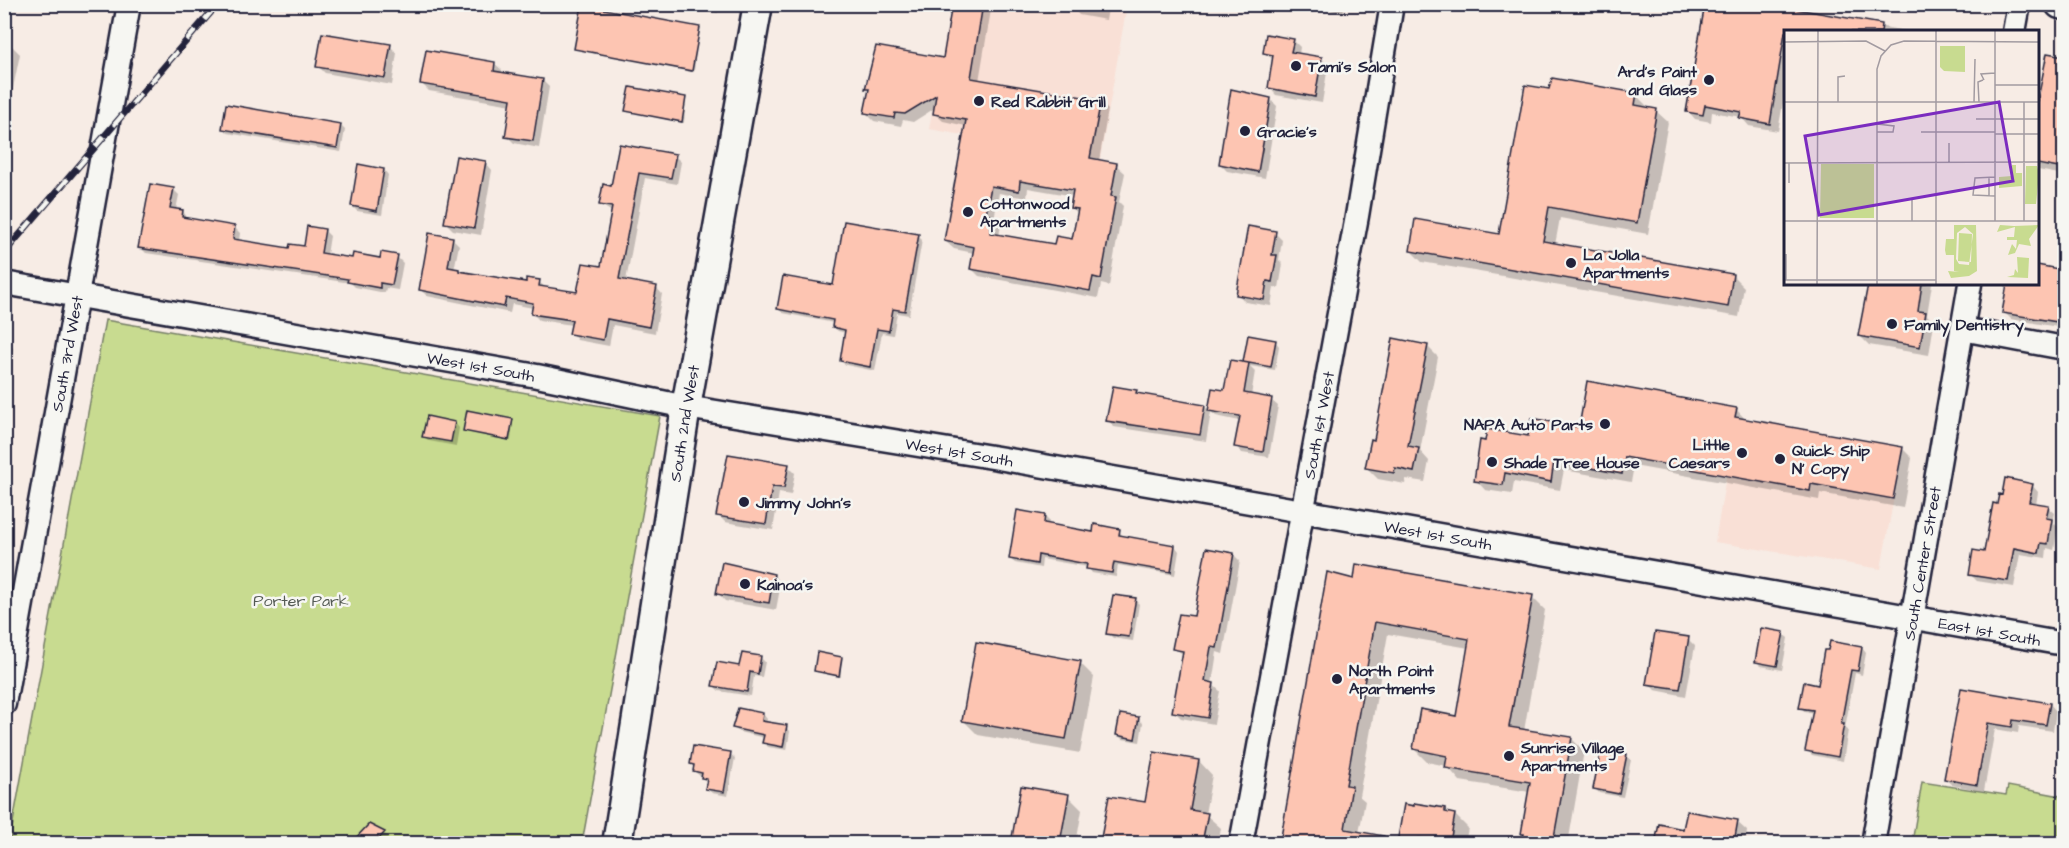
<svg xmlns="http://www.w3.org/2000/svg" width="2069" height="848" font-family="'Architects Daughter',sans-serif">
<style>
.built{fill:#f9e0d6}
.green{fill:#c8db90;stroke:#757e66;stroke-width:1.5}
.shadow{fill:#0003;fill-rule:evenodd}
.building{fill:#fdc5b2;stroke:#22223b;stroke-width:1.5;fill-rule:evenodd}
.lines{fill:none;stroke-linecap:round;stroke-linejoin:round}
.minor-casing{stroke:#22223b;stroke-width:27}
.major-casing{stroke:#22223b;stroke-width:33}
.minor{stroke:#f6f6f2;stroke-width:22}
.major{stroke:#f6f6f2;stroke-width:28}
.rail-casing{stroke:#22223b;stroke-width:7}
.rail{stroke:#f6f6f2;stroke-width:4.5;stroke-dasharray:14;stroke-linecap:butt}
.poi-dot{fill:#22223b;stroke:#f6f6f2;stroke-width:2}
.labels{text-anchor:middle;stroke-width:5;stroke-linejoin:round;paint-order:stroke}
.poi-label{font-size:16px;font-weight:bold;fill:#22223b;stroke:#f6f6f2;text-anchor:start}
.street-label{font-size:16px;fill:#22223b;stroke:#f6f6f2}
.park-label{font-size:16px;fill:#545a54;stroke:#f6f6f2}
.inset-road{fill:none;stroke:#a29ba1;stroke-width:1.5}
.view{fill:#7b2cbf;fill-opacity:0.15;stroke:#7b2cbf;stroke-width:3}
.inset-edge{fill:none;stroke:#22223b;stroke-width:3}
</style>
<rect width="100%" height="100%" fill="#f7ece5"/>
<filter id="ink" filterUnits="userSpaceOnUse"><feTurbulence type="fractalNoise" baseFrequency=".0167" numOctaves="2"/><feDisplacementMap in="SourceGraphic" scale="12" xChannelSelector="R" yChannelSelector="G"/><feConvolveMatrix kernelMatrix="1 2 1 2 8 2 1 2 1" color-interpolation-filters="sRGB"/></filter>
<g filter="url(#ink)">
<path class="built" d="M 951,5 L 1127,5 L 1100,159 L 929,129 Z
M 1736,417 L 1903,447 L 1881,569 L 1715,542 Z"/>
<path class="green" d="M 105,320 L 660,416 L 582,843 L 9,844 Z
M 2064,780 L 2064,843 L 1912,843 L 1922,782 L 2006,795 L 2008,786 L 2061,796 Z"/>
<path class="shadow" d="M 671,4 L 719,4 L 718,13 Z
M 954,4 L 992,4 L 979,81 L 1100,102 L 1108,110 L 1099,161 L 1116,165 L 1125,173 L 1119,202 L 1123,206 L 1109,286 L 1101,284 L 1098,298 L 979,276 L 971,268 L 974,253 L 954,249 L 945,241 L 966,126 L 943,121 L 934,113 L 935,108 L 913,122 L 903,120 L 901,126 L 874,121 L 866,113 L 870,91 L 867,88 L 944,60 ZM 1028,188 L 1074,196 L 1072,207 L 1078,214 L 1074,241 L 1056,246 L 999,236 L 1001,225 L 994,219 L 999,193 L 1027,198 Z
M 1109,4 L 1106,20 L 1079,15 L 1070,5 Z
M 1305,4 L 1345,4 L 1343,13 Z
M 1754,4 L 1912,32 L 1786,32 L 1786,86 L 1778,131 L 1749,126 L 1741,117 L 1712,112 L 1711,122 L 1695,119 L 1688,111 Z
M 698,28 L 694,72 L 576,49 Z
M 1293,40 L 1300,47 L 1299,54 L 1321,58 L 1328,66 L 1322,103 L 1276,95 L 1269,87 L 1274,60 L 1264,53 Z
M 4,43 L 11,45 L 20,54 L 11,98 L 4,97 Z
M 390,46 L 397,53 L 392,85 L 325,73 L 318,66 Z
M 2048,55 L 2064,58 L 2064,175 L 2038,170 L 2038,112 Z
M 494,63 L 502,70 L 501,74 L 542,80 L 549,87 L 539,148 L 514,143 L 507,136 L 512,105 L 429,91 L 422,84 Z
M 1551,91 L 1636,95 L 1647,106 L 1647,109 L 1656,111 L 1668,122 L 1648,234 L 1560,218 L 1555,245 L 1733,276 L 1744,287 L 1739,317 L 1422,262 L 1411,251 L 1500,235 Z
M 686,99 L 684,123 L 627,110 Z
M 1270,99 L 1277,106 L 1265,178 L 1227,171 L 1220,164 Z
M 340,125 L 345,130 L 341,152 L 228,133 L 223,128 Z
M 620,146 L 675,156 L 681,162 L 677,184 L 645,178 L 626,281 L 656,287 L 662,294 L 655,333 L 613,325 L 609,346 L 577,340 L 571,333 L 572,325 L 539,320 L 532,313 L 533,308 L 512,304 L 510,313 L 427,296 L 421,290 L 453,239 L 459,245 L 454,270 L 462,273 L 527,284 L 539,282 L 546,288 L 578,294 L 602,268 L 612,212 L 601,205 L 612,188 Z
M 485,162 L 492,170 L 481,235 L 453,230 L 445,222 Z
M 384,170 L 388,175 L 382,215 L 357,211 L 352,206 Z
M 173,189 L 179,195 L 176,210 L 183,211 L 188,219 L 234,227 L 240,233 L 239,241 L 290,250 L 305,248 L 324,230 L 330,236 L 327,255 L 353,260 L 382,260 L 397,257 L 403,263 L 398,290 L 386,288 L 385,293 L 355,287 L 351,283 L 146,253 L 140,247 Z
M 1275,233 L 1282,240 L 1279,260 L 1283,264 L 1279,288 L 1274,287 L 1271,306 L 1245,302 L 1238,294 Z
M 918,236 L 922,240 L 909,315 L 897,313 L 893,335 L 882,333 L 875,371 L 846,365 L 841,361 L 846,333 L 838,331 L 833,327 L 834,323 L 783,313 L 778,309 L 834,287 Z
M 2038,267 L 2064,271 L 2064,328 L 2011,319 L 2004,312 L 2008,284 L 2038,284 Z
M 1869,284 L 1932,284 L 1927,315 L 1934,323 L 1929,355 L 1869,345 L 1860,336 Z
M 1275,341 L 1279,346 L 1275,370 L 1250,366 L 1255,371 L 1251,396 L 1271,400 L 1278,406 L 1269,457 L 1242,453 L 1236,446 L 1240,421 L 1216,416 L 1211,412 L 1206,441 L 1114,427 L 1108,420 L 1136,391 L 1140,395 L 1205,407 L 1209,411 L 1213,390 L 1226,392 L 1248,365 L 1245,361 Z
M 4,343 L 13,348 L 7,377 L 4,376 Z
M 1427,346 L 1438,357 L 1420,451 L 1429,461 L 1425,482 L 1406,479 L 1405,484 L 1378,479 L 1366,467 L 1375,441 Z
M 1736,409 L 1746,420 L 1902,448 L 1912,458 L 1903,508 L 1820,493 L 1819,500 L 1634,466 L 1631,482 L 1564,470 L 1560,490 L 1514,482 L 1512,494 L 1485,490 L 1476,480 L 1529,438 L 1580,428 Z
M 513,421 L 511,441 L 465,431 Z
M 455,423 L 459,428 L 456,446 L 429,441 L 424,436 Z
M 788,466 L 795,473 L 791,495 L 779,493 L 773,530 L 725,522 L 718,515 Z
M 2032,485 L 2038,492 L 2036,505 L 2048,507 L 2055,513 L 2053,522 L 2058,527 L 2054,550 L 2047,548 L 2046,558 L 2020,554 L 2014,587 L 1977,581 L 1970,574 L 1985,554 L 1998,506 Z
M 1045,517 L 1049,521 L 1048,525 L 1094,533 L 1119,530 L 1123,537 L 1175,546 L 1179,551 L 1175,575 L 1118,565 L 1116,577 L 1092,573 L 1088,567 L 1042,559 L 1041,568 L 1015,563 L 1010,559 Z
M 1234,555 L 1240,561 L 1223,654 L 1217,652 L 1212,684 L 1220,691 L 1214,724 L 1181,718 L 1174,711 L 1184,655 L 1174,648 Z
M 1328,574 L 1355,580 L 1532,597 L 1545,610 L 1524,731 L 1571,738 L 1584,751 L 1568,844 L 1523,844 L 1530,792 L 1460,781 L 1447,766 L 1427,762 L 1414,749 L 1457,718 L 1469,648 L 1388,634 L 1359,796 L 1365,801 L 1359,833 L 1399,840 L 1445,810 L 1455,815 L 1468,828 L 1465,844 L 1281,844 Z
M 773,575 L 781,583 L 776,610 L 725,601 L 718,593 Z
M 1135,600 L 1139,604 L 1133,641 L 1113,638 L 1108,633 Z
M 1783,634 L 1788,638 L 1782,670 L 1761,666 L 1756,661 Z
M 1688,639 L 1695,646 L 1686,696 L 1655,690 L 1648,683 Z
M 1862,648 L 1866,653 L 1862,675 L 1855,673 L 1845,728 L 1848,730 L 1843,761 L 1812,755 L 1807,750 L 1814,714 L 1805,712 L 1801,707 L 1819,687 L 1829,652 Z
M 760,657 L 765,662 L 762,677 L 754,676 L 751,696 L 719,691 L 714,686 Z
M 841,658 L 841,677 L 816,671 Z
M 1080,663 L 1094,677 L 1080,753 L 978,735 L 964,721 Z
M 1963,690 L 2050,704 L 2056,711 L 2053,731 L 2019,726 L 2018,733 L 1995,729 L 1984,791 L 1952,785 L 1945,779 Z
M 763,714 L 767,719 L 766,723 L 786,727 L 790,731 L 787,750 L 768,747 L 764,742 L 765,738 L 739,732 L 734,728 Z
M 1138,719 L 1143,723 L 1140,742 L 1122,739 L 1118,735 Z
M 730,754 L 735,758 L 728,796 L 712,793 L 707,789 L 707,782 L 694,771 L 692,764 Z
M 1626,755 L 1631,760 L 1623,797 L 1599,793 L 1595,788 Z
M 1199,761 L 1212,775 L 1205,814 L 1221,828 L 1218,844 L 1101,844 L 1110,798 L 1146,804 Z
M 1023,787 L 1068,796 L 1082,810 L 1076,844 L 1013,844 Z
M 1737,822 L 1747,831 L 1746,839 L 1773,844 L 1657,844 L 1660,826 L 1685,830 Z
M 369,825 L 389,837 L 383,844 L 355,842 Z
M 187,836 L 207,839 L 211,844 L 186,844 Z"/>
<path class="building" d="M 952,4 L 983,4 L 971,78 L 1101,100 L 1090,158 L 1117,163 L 1111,196 L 1116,197 L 1101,279 L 1093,277 L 1090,291 L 970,269 L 974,247 L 944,241 L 966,120 L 933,114 L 936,95 L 905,114 L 895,113 L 894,118 L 864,113 L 869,89 L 865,89 L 876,46 L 943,58 ZM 1020,181 L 1073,190 L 1070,208 L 1078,209 L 1072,239 L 1056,236 L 1054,244 L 990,233 L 993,216 L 986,214 L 991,186 L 1019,191 Z
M 1705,4 L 1763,4 L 1814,12 L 1882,24 L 1881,32 L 1785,32 L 1770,124 L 1739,118 L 1741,112 L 1705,105 L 1703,115 L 1686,112 Z
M 582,5 L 700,27 L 692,71 L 574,49 Z
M 322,33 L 391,44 L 385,78 L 316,67 Z
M 1266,34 L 1294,39 L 1291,52 L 1322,57 L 1315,97 L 1268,88 L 1273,55 L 1263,53 Z
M 426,50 L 495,62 L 494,71 L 543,79 L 533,141 L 505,137 L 511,99 L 420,84 Z
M 2047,53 L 2064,56 L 2064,169 L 2037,164 L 2037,104 Z
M 1552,78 L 1637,93 L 1635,105 L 1657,109 L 1637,223 L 1549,207 L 1543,241 L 1733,274 L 1728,307 L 1410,251 L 1415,219 L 1499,234 L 1525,85 L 1549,89 Z
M 630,87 L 686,97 L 682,122 L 625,111 Z
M 1231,89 L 1271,98 L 1258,172 L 1219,164 Z
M 226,104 L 341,124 L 337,148 L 222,129 Z
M 619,144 L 676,154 L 671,178 L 639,173 L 619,279 L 657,286 L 649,327 L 607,319 L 603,340 L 569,334 L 572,320 L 531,314 L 533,303 L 506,298 L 504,307 L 419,290 L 429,233 L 453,237 L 448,267 L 459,269 L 459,271 L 526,282 L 526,278 L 540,280 L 539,286 L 577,292 L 583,263 L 601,266 L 612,207 L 599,205 L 603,184 L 611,186 Z
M 456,156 L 486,161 L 474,228 L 444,223 Z
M 358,164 L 384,169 L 377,211 L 351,206 Z
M 150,184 L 174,188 L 170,208 L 183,210 L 182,217 L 235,226 L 233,239 L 289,248 L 290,244 L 304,246 L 307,226 L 325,229 L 321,253 L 352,258 L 353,253 L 380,258 L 381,252 L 398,255 L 392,285 L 380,283 L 380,288 L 347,282 L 348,279 L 138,248 Z
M 844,221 L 919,234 L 905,311 L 893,309 L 889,331 L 877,329 L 870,367 L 840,361 L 845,330 L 832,327 L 833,320 L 777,309 L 783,276 L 833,285 Z
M 1248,226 L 1276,231 L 1272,255 L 1277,255 L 1272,282 L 1267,281 L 1264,300 L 1236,295 Z
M 2037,265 L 2064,270 L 2064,323 L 2002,313 L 2007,284 L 2037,284 Z
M 1868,284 L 1922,284 L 1918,311 L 1926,312 L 1920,347 L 1858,336 Z
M 1248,335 L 1276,340 L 1271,367 L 1243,362 Z
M 1393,338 L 1428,345 L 1408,446 L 1419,448 L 1414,472 L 1395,468 L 1394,473 L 1365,468 L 1371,439 L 1374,440 Z
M 1230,360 L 1249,363 L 1244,393 L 1272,398 L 1263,452 L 1234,447 L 1240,416 L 1208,411 L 1212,388 L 1224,390 Z
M 1587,381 L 1737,408 L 1735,417 L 1903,447 L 1893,499 L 1811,484 L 1810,491 L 1625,457 L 1622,474 L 1554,461 L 1551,482 L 1505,473 L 1503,485 L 1474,481 L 1480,440 L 1485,441 L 1487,429 L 1528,436 L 1531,418 L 1579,427 Z
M 1113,386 L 1137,390 L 1136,393 L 1205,405 L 1200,435 L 1106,421 Z
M 467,410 L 513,419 L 509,440 L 463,431 Z
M 427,416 L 455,422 L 451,442 L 422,437 Z
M 728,454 L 789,464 L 784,488 L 772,487 L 766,524 L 716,516 Z
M 2005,478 L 2033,484 L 2029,502 L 2049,505 L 2046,518 L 2052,519 L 2048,544 L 2041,543 L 2039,553 L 2014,548 L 2008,581 L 1969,575 L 1973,550 L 1984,552 L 1993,503 L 1997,504 L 1999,494 L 2002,495 Z
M 1017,510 L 1045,515 L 1044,523 L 1093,532 L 1094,524 L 1120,529 L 1119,535 L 1175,545 L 1171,572 L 1114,562 L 1112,573 L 1086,569 L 1087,564 L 1038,555 L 1037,564 L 1009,559 Z
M 1206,548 L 1234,553 L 1217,648 L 1211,647 L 1205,681 L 1214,683 L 1208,718 L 1172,712 L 1183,651 L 1172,649 L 1179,614 L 1194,616 Z
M 722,562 L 774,574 L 769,603 L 716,594 Z
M 1356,564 L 1533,595 L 1509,727 L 1572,737 L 1553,843 L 1522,843 L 1524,834 L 1521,834 L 1530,782 L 1445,768 L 1447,756 L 1413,749 L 1420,709 L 1456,716 L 1469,639 L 1375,622 L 1346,785 L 1352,786 L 1345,829 L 1384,836 L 1383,843 L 1280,843 L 1327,572 L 1354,579 Z
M 1113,595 L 1136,598 L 1129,637 L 1106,634 Z
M 1761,628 L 1784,632 L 1777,666 L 1755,662 Z
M 1655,632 L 1689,637 L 1680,689 L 1646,684 Z
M 1830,641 L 1862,647 L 1858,671 L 1851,670 L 1841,724 L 1844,724 L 1838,757 L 1805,751 L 1813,710 L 1799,708 L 1804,682 L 1818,685 L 1824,650 L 1828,650 Z
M 976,642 L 1081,661 L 1066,739 L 962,721 Z
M 817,652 L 842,657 L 839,676 L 814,671 Z
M 742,653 L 761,656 L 758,674 L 750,672 L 747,692 L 712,686 L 717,662 L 739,666 Z
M 1961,688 L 2050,703 L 2046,725 L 2013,720 L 2012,727 L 1988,723 L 1977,785 L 1944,779 Z
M 738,708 L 763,713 L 762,721 L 787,725 L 783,747 L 762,743 L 764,735 L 732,728 Z
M 1120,714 L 1139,717 L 1135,739 L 1116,735 Z
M 693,746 L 731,752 L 724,792 L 705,789 L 707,779 L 701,778 L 702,773 L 693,771 L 694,765 L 690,764 Z
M 1601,749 L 1627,754 L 1619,794 L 1593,789 Z
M 1154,752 L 1199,760 L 1190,810 L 1208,813 L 1202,843 L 1100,843 L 1109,796 L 1145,802 Z
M 1021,786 L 1069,794 L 1060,843 L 1011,843 Z
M 1414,803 L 1445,808 L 1445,812 L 1455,814 L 1450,843 L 1419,838 L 1418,843 L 1397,843 L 1404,804 L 1414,806 Z
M 1687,811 L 1738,820 L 1734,843 L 1655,843 L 1659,824 L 1683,829 Z
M 369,824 L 385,832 L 375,843 L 351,843 Z"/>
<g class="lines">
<defs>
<g id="minor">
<path d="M 2014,32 L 2019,4"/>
<path id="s1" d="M 4,283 L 537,376 L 686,407 L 998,458 L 2064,644"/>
<path d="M 1962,329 L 2064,348"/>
<path id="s2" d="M 4,704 L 129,4"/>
<path id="s3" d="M 1241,844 L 1357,216 L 1392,4"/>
<path id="s4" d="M 1873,844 L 1970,284"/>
</g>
<g id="major">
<path d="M 2060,4 L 2064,5"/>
<path id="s5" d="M 617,844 L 686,407 L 758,4"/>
</g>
</defs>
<use href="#minor" class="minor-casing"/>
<use href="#major" class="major-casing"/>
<use href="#minor" class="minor"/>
<use href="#major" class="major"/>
<defs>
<path id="rail" d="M 4,253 L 218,4"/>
</defs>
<use href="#rail" class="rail-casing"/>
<use href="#rail" class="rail"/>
</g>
</g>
<g class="poi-dot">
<circle cx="1296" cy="66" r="6"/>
<circle cx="1709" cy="80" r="6"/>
<circle cx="979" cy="101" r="6"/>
<circle cx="1245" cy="131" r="6"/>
<circle cx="968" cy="212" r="6"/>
<circle cx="1571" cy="263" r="6"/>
<circle cx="1892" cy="324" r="6"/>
<circle cx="1605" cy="424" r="6"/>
<circle cx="1742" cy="453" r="6"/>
<circle cx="1780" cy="459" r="6"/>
<circle cx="1492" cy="462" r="6"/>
<circle cx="744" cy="502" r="6"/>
<circle cx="745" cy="584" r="6"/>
<circle cx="1337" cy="679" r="6"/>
<circle cx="1509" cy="756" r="6"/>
</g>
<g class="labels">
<g class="poi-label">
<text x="1308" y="72">Tami's Salon</text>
<text x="1697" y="77" text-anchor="end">Ard's Paint<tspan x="1697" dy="18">and Glass</tspan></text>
<text x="991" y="107">Red Rabbit Grill</text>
<text x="1257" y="137">Gracie's</text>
<text x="980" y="209">Cottonwood<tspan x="980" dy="18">Apartments</tspan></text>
<text x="1583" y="260">La Jolla<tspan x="1583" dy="18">Apartments</tspan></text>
<text x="1904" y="330">Family Dentistry</text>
<text x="1593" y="430" text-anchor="end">NAPA Auto Parts</text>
<text x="1730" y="450" text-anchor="end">Little<tspan x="1730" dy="18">Caesars</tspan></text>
<text x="1792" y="456">Quick Ship<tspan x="1792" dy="18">N' Copy</tspan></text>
<text x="1504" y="468">Shade Tree House</text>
<text x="756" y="508">Jimmy John's</text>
<text x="757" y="590">Kainoa's</text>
<text x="1349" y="676">North Point<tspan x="1349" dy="18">Apartments</tspan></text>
<text x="1521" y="753">Sunrise Village<tspan x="1521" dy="18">Apartments</tspan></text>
</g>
<g class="street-label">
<text dy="6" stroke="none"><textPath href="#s2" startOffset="356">South 3rd West</textPath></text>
<text dy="6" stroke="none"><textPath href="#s1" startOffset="484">West 1st South</textPath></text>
<text dy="6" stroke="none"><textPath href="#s5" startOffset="426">South 2nd West</textPath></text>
<text dy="6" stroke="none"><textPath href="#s3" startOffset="426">South 1st West</textPath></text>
<text dy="6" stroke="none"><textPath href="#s1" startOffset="970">West 1st South</textPath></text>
<text dy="6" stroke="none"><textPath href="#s1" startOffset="1456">West 1st South</textPath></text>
<text dy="6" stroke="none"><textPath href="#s4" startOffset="285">South Center Street</textPath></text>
<text dy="6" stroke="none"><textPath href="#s1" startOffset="2016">East 1st South</textPath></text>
</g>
<g class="park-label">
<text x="301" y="606">Porter Park</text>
</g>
</g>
<g transform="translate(1784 30)">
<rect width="255" height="255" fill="#f7ece5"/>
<path d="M 156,16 L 181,16 L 181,42 L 160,41 L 156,37 ZM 37,134 L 90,134 L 90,188 L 36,188 ZM 228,135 L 232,135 L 232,143 L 238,143 L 238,156 L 215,158 L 215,147 L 228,146 ZM 242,136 L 253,136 L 255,144 L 252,174 L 241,174 ZM 170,195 L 192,195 L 193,241 L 185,246 L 167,248 L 164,241 L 175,242 L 170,241 L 170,225 L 162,225 L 161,220 L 162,209 L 170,209 ZM 181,197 L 189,204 L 185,235 L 175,234 L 172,229 L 173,203 ZM 216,195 L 230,196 L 255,195 L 245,209 L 247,216 L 235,214 L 231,223 L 224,225 L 228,214 L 232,219 L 233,210 L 223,210 L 223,207 L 230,207 L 231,197 L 213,202 ZM 175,203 L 188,204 L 187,232 L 174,231 ZM 233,227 L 245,228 L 244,248 L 223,247 L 230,245 L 231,239 L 234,243 Z" fill="#c8db90" fill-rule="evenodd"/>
<path class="inset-road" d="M 0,12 L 82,11 L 101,21M 200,50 L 197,44 L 211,43M 211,55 L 255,55M 0,72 L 255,72M 54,72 L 54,47 L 61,46M 190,72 L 191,29M 195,72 L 194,52 L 199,50M 192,89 L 255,89M 93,94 L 110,96 L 109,102 L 93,102M 137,102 L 211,102M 211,104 L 255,104M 165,113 L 165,132M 0,133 L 255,132M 5,153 L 5,133M 205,166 L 205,147M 211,166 L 189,165 L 191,148 L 211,147M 128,170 L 128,191M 0,191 L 255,191M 211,191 L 211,0M 240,191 L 240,72M 2,224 L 2,250M 0,250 L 152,250M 33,255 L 34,0M 93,255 L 93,39 L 97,26 L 107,15 L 120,11 L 255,12M 152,255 L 152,0"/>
<path class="view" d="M 215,72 L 229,151 L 35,185 L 21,106 Z"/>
<rect width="255" height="255" class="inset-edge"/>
</g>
<rect width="2069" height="848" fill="none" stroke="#f6f6f2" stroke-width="24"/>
<rect x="12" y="12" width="2045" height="824" fill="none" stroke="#22223b" stroke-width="2" filter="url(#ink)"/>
</svg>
